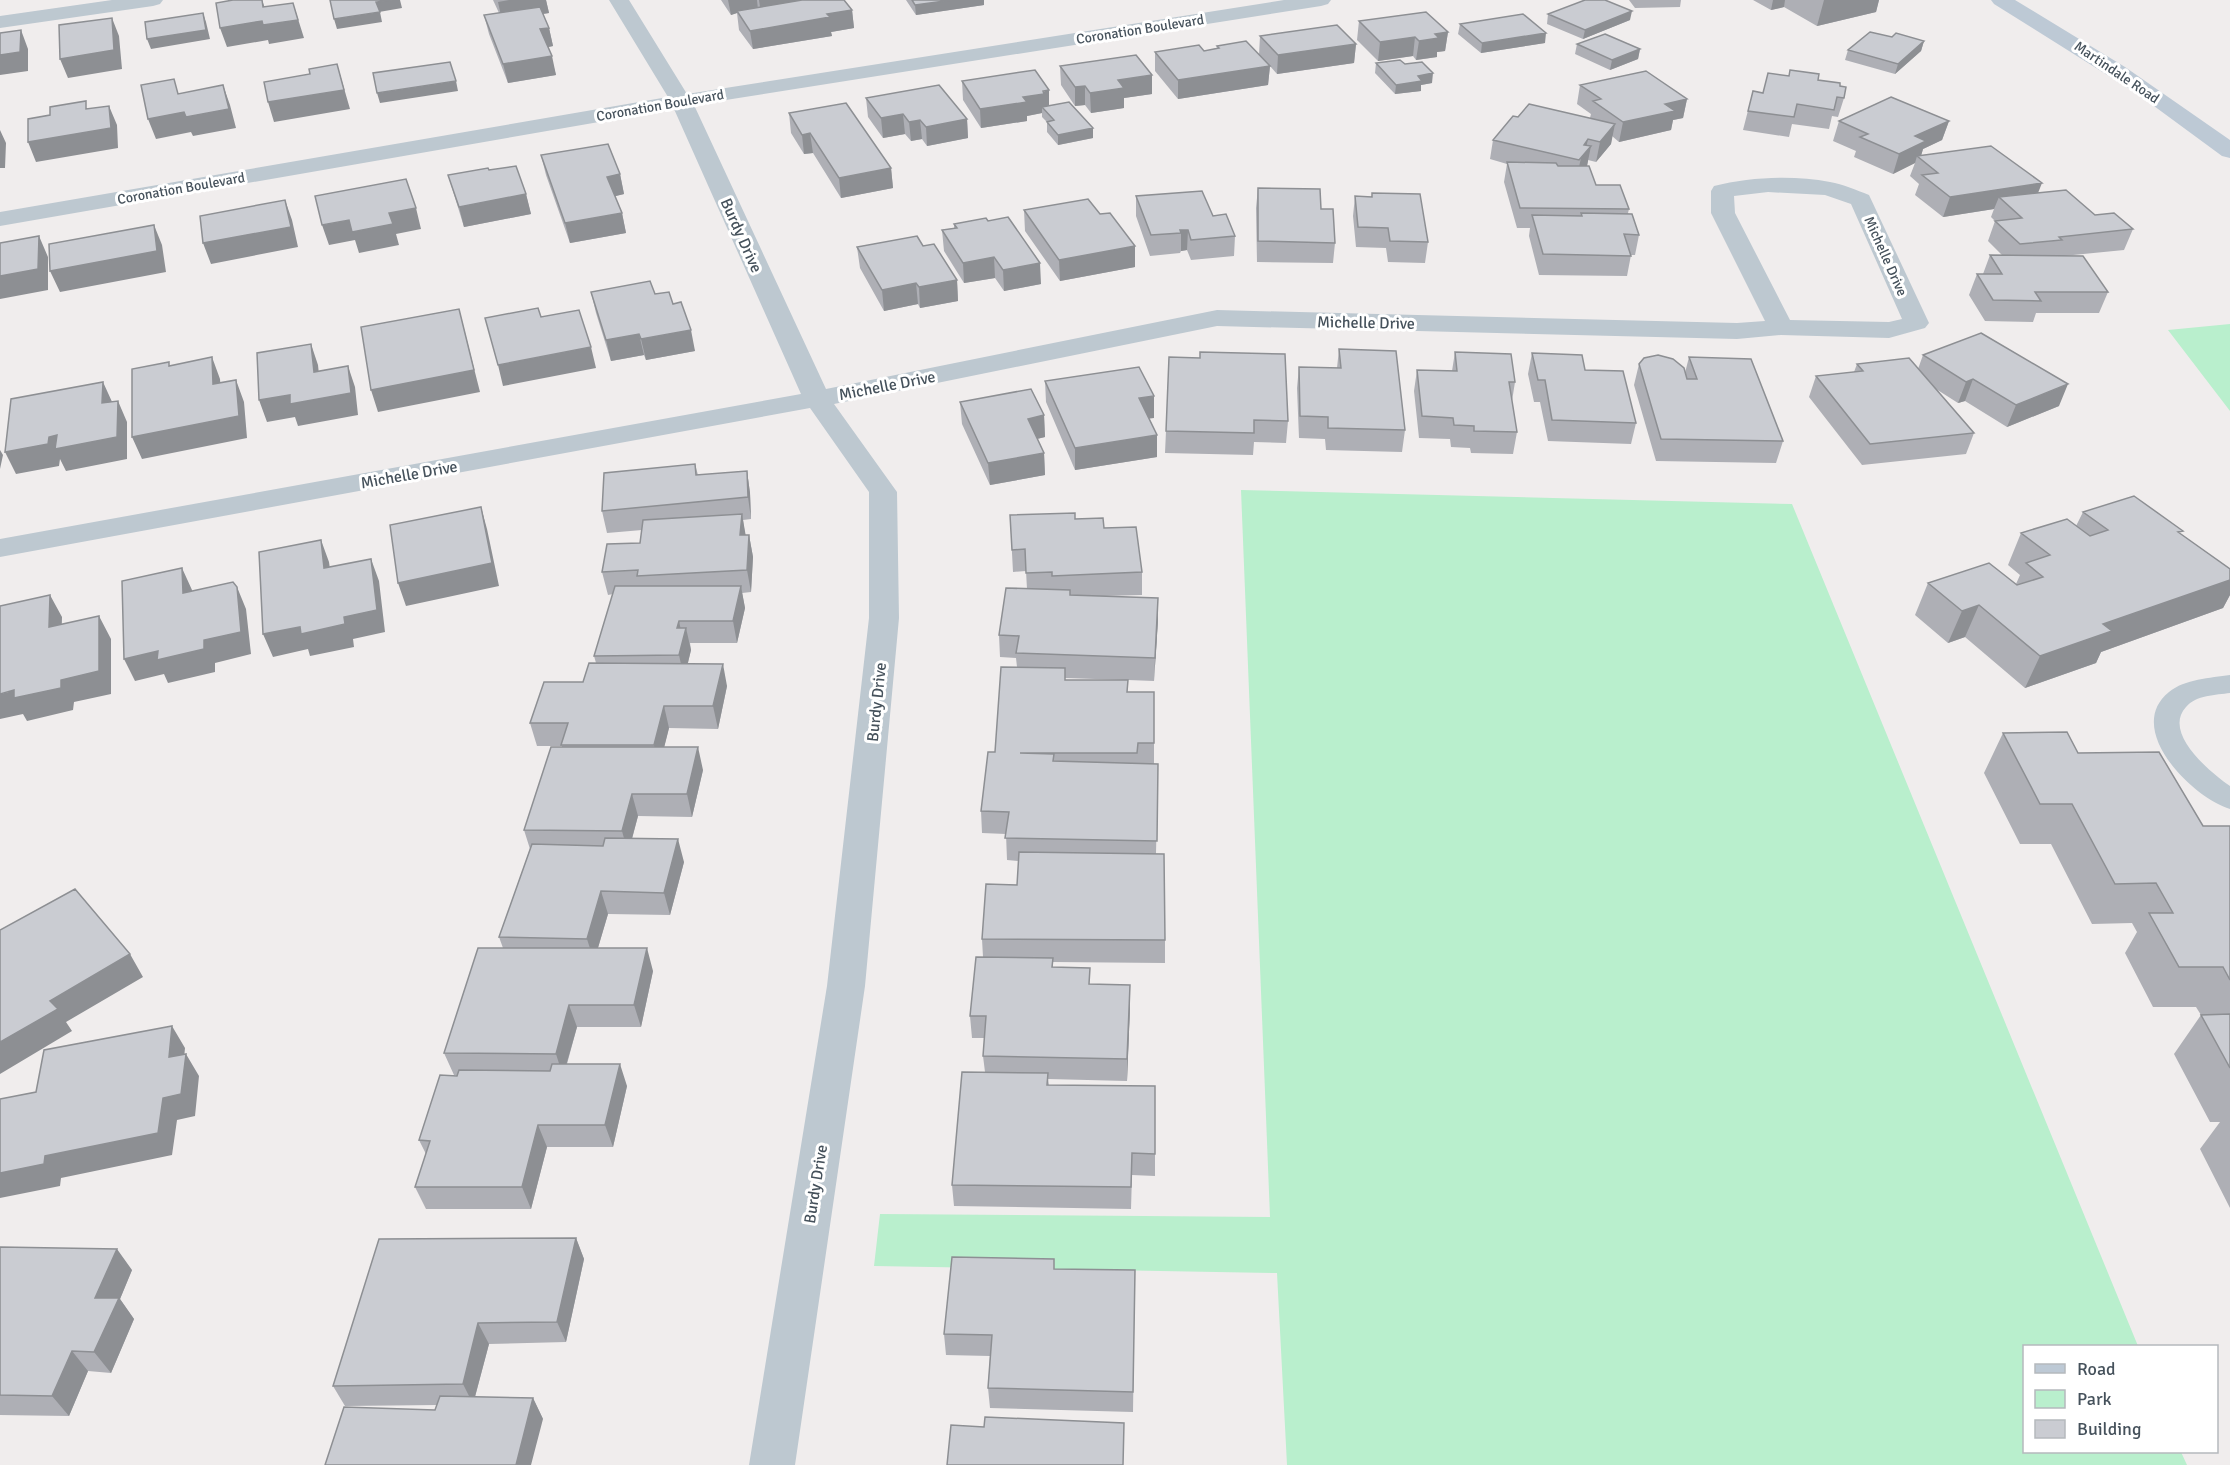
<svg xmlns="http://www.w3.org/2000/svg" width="2230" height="1465" font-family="Signika,sans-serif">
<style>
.green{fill:#b9efcd}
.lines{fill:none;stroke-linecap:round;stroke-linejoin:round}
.service{fill:#bdc8d0;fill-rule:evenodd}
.minor{fill:#bdc8d0;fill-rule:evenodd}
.secondary{fill:#bdc9d5;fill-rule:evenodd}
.wall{fill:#aeafb5;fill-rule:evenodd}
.shaded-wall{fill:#8d8f93}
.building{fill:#caccd2;stroke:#8d8f93;stroke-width:1.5}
.labels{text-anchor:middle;stroke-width:6;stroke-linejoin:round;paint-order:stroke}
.far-street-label{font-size:14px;fill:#45515b;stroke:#fff}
.street-label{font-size:16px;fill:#45515b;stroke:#fff}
</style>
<rect width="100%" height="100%" fill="#f0eded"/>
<path class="green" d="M 2230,324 L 2230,411 L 2168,330 Z
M 1241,490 L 1792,504 L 2138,1346 L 2024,1346 L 2024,1452 L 2181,1452 L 2187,1465 L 1287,1465 L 1277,1273 L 874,1266 L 880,1214 L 1270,1217 Z"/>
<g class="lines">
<path class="service" d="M 2230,675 L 2230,693 C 2216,695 2196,695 2186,707 C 2162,733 2211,773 2230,786 L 2230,809 C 2193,798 2123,729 2169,692 C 2185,679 2210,678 2230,675 Z"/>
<path class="minor" d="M 112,0 L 163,0 L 160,4 L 153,6 L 0,28 L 0,16 Z
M 609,0 L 629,0 L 687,94 L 1284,0 L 1331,0 L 1328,4 L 1321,6 L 694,105 L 826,389 L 1217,310 L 1737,323 L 1765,321 L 1711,213 L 1711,191 L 1714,186 C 1750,177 1793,175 1830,182 C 1843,184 1856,190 1869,195 L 1929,323 L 1925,328 L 1889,338 L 1781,335 L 1737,339 L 1217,326 L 834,404 L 897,492 L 899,618 L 865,986 L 795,1465 L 749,1465 L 827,986 L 869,618 L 869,492 L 810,408 L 0,557 L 0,539 L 801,394 L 674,109 L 0,226 L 0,212 L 668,97 ZM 1768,192 L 1825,195 L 1851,204 L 1902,319 L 1889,322 L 1790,320 L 1735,213 L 1734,196 Z"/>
<path class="secondary" d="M 1991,0 L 2015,0 L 2125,67 L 2230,140 L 2230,158 L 2222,156 L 2139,95 L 1994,4 Z"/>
</g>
<path class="wall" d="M 493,0 L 546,0 L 549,13 L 543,14 L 549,28 L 553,46 L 548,47 L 556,75 L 508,83 L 489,34 L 484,15 L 499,13 Z
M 721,0 L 844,0 L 852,10 L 854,28 L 831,32 L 832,36 L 753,49 L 739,30 L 737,13 L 731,15 Z
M 906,0 L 984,0 L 984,5 L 916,15 Z
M 1629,0 L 1681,0 L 1680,7 L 1635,8 Z
M 1753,0 L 1879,0 L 1876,12 L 1817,26 L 1784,7 L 1771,10 Z
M 1548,14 L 1630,20 L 1583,39 L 1547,24 Z
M 1359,21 L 1448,32 L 1445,51 L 1437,52 L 1437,57 L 1416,60 L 1413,56 L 1378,61 L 1357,40 Z
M 1460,24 L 1545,43 L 1481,53 L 1458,34 Z
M 1260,36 L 1356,44 L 1354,63 L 1277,74 L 1270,66 L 1268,85 L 1178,99 L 1155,71 L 1155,52 L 1204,51 L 1216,49 L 1217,46 L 1259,55 Z
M 1892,37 L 1924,41 L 1921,51 L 1895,74 L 1845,60 L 1848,50 Z
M 1577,44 L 1640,49 L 1638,59 L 1610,70 L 1575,54 Z
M 1376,63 L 1405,64 L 1432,83 L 1421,85 L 1421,91 L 1395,94 L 1375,73 Z
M 1060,66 L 1152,94 L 1124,98 L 1124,108 L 1091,113 L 1085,105 L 1075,106 L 1061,85 Z
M 1818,80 L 1840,86 L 1844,98 L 1838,117 L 1832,116 L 1829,129 L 1792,124 L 1789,137 L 1743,130 L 1753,91 L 1763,93 Z
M 962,81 L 1049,105 L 1093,138 L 1058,145 L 1047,132 L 1047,122 L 1042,117 L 1042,113 L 1027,116 L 1027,121 L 981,128 L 963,100 Z
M 1580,85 L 1687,99 L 1683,118 L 1673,120 L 1671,130 L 1619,142 L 1612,136 L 1611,144 L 1596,162 L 1588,160 L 1587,166 L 1596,185 L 1629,209 L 1628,213 L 1639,235 L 1635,255 L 1631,255 L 1627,276 L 1539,275 L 1529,236 L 1530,228 L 1517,228 L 1504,182 L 1507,164 L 1490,159 L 1493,140 L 1518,117 L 1590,118 L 1591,114 L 1577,104 Z
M 866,98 L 967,119 L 968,138 L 927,146 L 922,139 L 911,141 L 905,134 L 883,138 L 868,117 Z
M 789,113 L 891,168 L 893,188 L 841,198 L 813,153 L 804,154 L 791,133 Z
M 1839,121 L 1949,121 L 1942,140 L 1923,149 L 1921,156 L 2038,193 L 2133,229 L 2124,250 L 2063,256 L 2108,292 L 2099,313 L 2036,313 L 2033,322 L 1985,321 L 1969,295 L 1977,274 L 1983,274 L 1990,255 L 2002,255 L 1988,241 L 1995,221 L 1991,217 L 1994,209 L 1943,217 L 1915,195 L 1919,184 L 1910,176 L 1915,163 L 1893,174 L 1854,157 L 1856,151 L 1833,141 Z
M 541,155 L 620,174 L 624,194 L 615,196 L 622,213 L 626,233 L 570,243 L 546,175 Z
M 489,170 L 526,194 L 531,214 L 464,227 L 448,175 Z
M 1258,188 L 1321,209 L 1335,243 L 1333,263 L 1257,262 L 1256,208 Z
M 1372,193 L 1428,242 L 1425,263 L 1388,262 L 1386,248 L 1356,247 L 1353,216 L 1355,196 L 1372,197 Z
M 1136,196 L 1213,216 L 1235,236 L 1234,256 L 1191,260 L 1187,250 L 1181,251 L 1180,253 L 1150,256 L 1136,216 Z
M 1024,210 L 1100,214 L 1135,246 L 1135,267 L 1060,281 L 1025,231 Z
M 988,221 L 1041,284 L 1004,291 L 995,278 L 964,283 L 944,251 L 942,230 L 954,228 L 954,224 Z
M 923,246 L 957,280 L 958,301 L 920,308 L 918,304 L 884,311 L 860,268 L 857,247 Z
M 591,292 L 655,294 L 673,304 L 695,351 L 646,360 L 644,355 L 611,361 L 596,313 Z
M 1339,349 L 1405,430 L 1402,452 L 1326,450 L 1325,439 L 1299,438 L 1297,388 L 1299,367 L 1337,368 Z
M 1200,352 L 1288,421 L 1286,443 L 1254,442 L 1253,455 L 1165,453 L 1166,431 L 1200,358 Z
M 1455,352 L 1515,382 L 1512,401 L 1517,432 L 1513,454 L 1471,453 L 1470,448 L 1451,447 L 1450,439 L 1419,438 L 1414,391 L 1417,370 L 1452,371 Z
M 1532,353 L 1585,370 L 1636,423 L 1631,444 L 1548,441 L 1540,402 L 1534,402 L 1528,374 Z
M 1923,355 L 2059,406 L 2007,427 L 1965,401 L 1958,403 L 1936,389 L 1974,433 L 1966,454 L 1862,465 L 1809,397 L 1816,376 L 1854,372 L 1857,364 L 1918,369 Z
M 1689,357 L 1783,441 L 1776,463 L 1656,461 L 1634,385 L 1639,364 L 1685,373 Z
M 1045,381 L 1154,418 L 1149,418 L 1157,435 L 1157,457 L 1075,470 L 1046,402 Z
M 960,402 L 1044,415 L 1045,437 L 1037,439 L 1044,453 L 1045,475 L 990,485 L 962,424 Z
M 695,464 L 698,475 L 747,471 L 750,493 L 751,519 L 743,520 L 745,535 L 749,535 L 753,557 L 751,592 L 742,593 L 745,608 L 737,643 L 690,643 L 691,650 L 688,663 L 727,686 L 718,729 L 669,728 L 664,747 L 703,770 L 692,817 L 638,816 L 632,839 L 684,862 L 670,915 L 608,914 L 598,948 L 653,971 L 641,1027 L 577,1027 L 567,1064 L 627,1086 L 613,1147 L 547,1147 L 531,1209 L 426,1209 L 415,1187 L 426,1154 L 419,1140 L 457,1075 L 454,1075 L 444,1053 L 503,948 L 499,937 L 530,849 L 524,830 L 562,747 L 562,746 L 537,746 L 530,723 L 583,682 L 596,663 L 594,656 L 613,594 L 608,595 L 602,572 L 640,543 L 642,530 L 607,533 L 602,511 Z
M 2083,512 L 2181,534 L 2230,569 L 2230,595 L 2223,608 L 2101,652 L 2096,663 L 2025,688 L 1965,637 L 1948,643 L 1915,615 L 1928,583 L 2016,584 L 2020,575 L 2008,565 L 2021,533 L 2076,526 Z
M 1010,515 L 1075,519 L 1104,528 L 1142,572 L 1142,595 L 1104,596 L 1158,620 L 1154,681 L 1128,680 L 1127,692 L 1154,743 L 1154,764 L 1158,764 L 1156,853 L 1165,940 L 1165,963 L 1053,962 L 1053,967 L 1090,984 L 1130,1007 L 1127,1081 L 1048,1079 L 1049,1085 L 1155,1154 L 1155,1176 L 1132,1175 L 1131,1209 L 954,1206 L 952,1185 L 985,1072 L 983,1056 L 985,1038 L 972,1038 L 970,1016 L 983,957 L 982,939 L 1017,885 L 1019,861 L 1007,860 L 1006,834 L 982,833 L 981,811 L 1017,667 L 1016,658 L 1000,657 L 999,635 L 1027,589 L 1026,571 L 1013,572 ZM 1065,678 L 1125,680 L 1065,680 Z
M 2003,733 L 2078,753 L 2203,826 L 2230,826 L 2230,1208 L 2200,1149 L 2220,1122 L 2210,1122 L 2174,1054 L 2201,1015 L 2196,1007 L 2153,1007 L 2125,953 L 2137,932 L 2132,923 L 2092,924 L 2051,844 L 2020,844 L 1984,773 Z
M 576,1238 L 584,1259 L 566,1342 L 489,1344 L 475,1397 L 533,1398 L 543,1419 L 435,1410 L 437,1405 L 345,1406 L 333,1386 Z
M 0,1247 L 132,1270 L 120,1299 L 134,1319 L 111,1373 L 88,1371 L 69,1416 L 0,1415 Z
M 1135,1270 L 1133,1412 L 990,1408 L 988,1388 L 990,1356 L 946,1355 L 944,1334 Z"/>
<path class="shaded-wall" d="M 262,0 L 267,14 L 293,3 L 304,38 L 269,44 L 268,40 L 227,47 L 220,28 L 263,7 Z
M 392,0 L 400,0 L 402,8 L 379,12 L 376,2 Z
M 509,0 L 546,0 L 549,13 L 502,20 L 498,2 Z
M 728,0 L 757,0 L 758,10 L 737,11 L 737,13 L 731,15 Z
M 759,0 L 802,0 L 761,14 Z
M 952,0 L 984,0 L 984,5 L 916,15 L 915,5 Z
M 1773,0 L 1785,0 L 1784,7 L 1771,10 Z
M 1824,0 L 1879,0 L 1876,12 L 1817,26 Z
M 852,10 L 854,28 L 831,32 L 832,36 L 753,49 L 750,31 L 827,14 Z
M 1632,11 L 1630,20 L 1583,39 L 1585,30 Z
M 380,12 L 382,22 L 337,29 L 334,19 Z
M 203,13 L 206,22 L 210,39 L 151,49 L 147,39 Z
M 112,18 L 119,36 L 122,69 L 68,78 L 60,59 Z
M 549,28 L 553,46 L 544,48 L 540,29 Z
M 21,30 L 28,49 L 28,71 L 0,75 L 0,55 Z
M 1448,32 L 1445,51 L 1437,52 L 1437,57 L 1416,60 L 1419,41 L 1435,34 Z
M 1546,33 L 1545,43 L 1481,53 L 1482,43 Z
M 1415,37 L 1413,56 L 1378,61 L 1380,42 Z
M 1924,41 L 1921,51 L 1895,74 L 1898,64 Z
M 1356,44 L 1354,63 L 1277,74 L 1278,55 Z
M 1640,49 L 1638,59 L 1610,70 L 1612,60 Z
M 552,56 L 556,75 L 508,83 L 503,64 Z
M 337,64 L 350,109 L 274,122 L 268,102 Z
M 1270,66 L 1268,85 L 1178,99 L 1178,80 Z
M 1433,73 L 1432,83 L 1421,85 L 1421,91 L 1395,94 L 1396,85 L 1418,76 Z
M 1152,75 L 1152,94 L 1124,98 L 1124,108 L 1091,113 L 1090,93 L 1118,80 Z
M 456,81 L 458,91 L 380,103 L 377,93 Z
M 223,85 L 230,105 L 236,128 L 193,136 L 191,132 L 156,139 L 148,119 Z
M 1085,86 L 1085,105 L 1075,106 L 1075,87 Z
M 1049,90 L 1049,109 L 1042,107 L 1042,113 L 1027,116 L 1027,121 L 981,128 L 980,109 Z
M 1687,99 L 1683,118 L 1673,120 L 1671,130 L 1619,142 L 1623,122 L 1665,104 Z
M 109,106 L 117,125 L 118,148 L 36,162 L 28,142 Z
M 903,114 L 905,134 L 883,138 L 881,118 Z
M 967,119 L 968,138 L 927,146 L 926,127 Z
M 920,120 L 922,139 L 911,141 L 909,122 Z
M 1949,121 L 1942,140 L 1923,149 L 1920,159 L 1917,156 L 1915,163 L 1893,174 L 1899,154 L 1915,136 Z
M 1615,124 L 1611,144 L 1596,162 L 1600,142 Z
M 1093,128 L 1093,138 L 1058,145 L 1058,135 Z
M 0,130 L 6,143 L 5,168 L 0,168 Z
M 810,133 L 813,153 L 804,154 L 802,135 Z
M 1588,139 L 1585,153 L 1591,146 L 1587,166 L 1576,180 L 1584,145 Z
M 891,168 L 893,188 L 841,198 L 839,178 Z
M 620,174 L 624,194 L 612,197 L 607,177 Z
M 2042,183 L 2034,203 L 1999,197 L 1994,209 L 1943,217 L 1950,197 Z
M 526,194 L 531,214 L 464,227 L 459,207 Z
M 285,200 L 292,220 L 298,247 L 211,264 L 203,243 Z
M 416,208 L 421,229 L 396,234 L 399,245 L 359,253 L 355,240 L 329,245 L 322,225 Z
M 622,213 L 626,233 L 570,243 L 565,223 Z
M 154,225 L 162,245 L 166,272 L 60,292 L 50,271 Z
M 1180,230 L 1188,230 L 1187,250 L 1181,251 L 1181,233 Z
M 39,236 L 48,257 L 48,290 L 0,299 L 0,276 Z
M 1135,246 L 1135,267 L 1060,281 L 1059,260 Z
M 994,257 L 995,278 L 964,283 L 963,263 Z
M 1040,263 L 1041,284 L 1004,291 L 1003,270 Z
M 957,280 L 958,301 L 920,308 L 919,287 Z
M 916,283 L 918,304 L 884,311 L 882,290 Z
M 459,309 L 480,392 L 378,412 L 371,390 Z
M 691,330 L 695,351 L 646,360 L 641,339 Z
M 639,334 L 644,355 L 611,361 L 606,340 Z
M 311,344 L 318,365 L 321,394 L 314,372 Z
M 591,347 L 596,368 L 503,386 L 498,365 Z
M 212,357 L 220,379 L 222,406 L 213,384 Z
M 348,366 L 355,387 L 358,415 L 298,426 L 295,417 L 267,422 L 259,400 Z
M 1973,379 L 1965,401 L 1958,403 L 1966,382 Z
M 236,380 L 244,402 L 247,438 L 142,459 L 132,437 Z
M 103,382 L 113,404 L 102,403 Z
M 2068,384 L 2059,406 L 2007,427 L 2016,405 Z
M 1154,396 L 1154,418 L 1139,420 L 1139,398 Z
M 118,401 L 127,422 L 127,459 L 66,471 L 60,459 L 59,466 L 16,474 L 5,452 L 49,437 Z
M 1044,415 L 1045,437 L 1028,441 L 1028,419 Z
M 1157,435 L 1157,457 L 1075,470 L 1075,448 Z
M 0,450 L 3,455 L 0,469 Z
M 1044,453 L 1045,475 L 990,485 L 988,463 Z
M 747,471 L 750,493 L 751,519 L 748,497 Z
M 481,507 L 487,529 L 499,586 L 406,606 L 398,583 Z
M 742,514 L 746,537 L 740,535 Z
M 749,535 L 753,557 L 751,592 L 747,570 Z
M 321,540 L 329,562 L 333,591 L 324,568 Z
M 371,559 L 379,581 L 385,632 L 353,639 L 354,647 L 310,656 L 308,649 L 273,657 L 263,634 Z
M 182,568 L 192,590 L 194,616 L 183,593 Z
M 2230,580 L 2230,595 L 2223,608 L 2101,652 L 2096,663 L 2025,688 L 2040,656 L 2103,624 Z
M 741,586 L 745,608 L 737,643 L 733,621 Z
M 237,587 L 246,609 L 251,654 L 215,663 L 215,672 L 168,683 L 164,674 L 135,681 L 124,659 L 204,640 Z
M 50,595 L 62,617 L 61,650 L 49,627 Z
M 1158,598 L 1158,620 L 1154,681 L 1155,658 Z
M 1979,605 L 1965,637 L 1948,643 L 1962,611 Z
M 99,616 L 111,639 L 111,694 L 74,702 L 73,710 L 27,721 L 23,714 L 0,719 L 0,694 L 61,680 Z
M 679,621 L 683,640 L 686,628 L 691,650 L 684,678 L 679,655 L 677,628 Z
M 723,664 L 727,686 L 718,729 L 713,706 Z
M 664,706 L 669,728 L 659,768 L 654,745 Z
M 698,747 L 703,770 L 692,817 L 687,794 Z
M 632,794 L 638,816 L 628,853 L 622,831 Z
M 678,839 L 684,862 L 670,915 L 664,893 Z
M 601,891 L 608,914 L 594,961 L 587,939 Z
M 647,948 L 653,971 L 641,1027 L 634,1005 Z
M 130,954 L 143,977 L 66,1022 L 72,1031 L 0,1074 L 0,1042 L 50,1001 Z
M 1130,985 L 1130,1007 L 1127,1081 L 1127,1059 Z
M 569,1005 L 577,1027 L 563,1076 L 556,1054 Z
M 172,1026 L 185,1048 L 182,1080 L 169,1057 Z
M 186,1054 L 199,1076 L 195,1116 L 177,1120 L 172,1155 L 61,1178 L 60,1186 L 0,1198 L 0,1173 L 45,1156 L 163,1098 Z
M 620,1064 L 627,1086 L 613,1147 L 605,1125 Z
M 538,1125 L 547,1147 L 531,1209 L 522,1187 Z
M 576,1238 L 584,1259 L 566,1342 L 557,1322 Z
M 117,1249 L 132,1270 L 120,1299 L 134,1319 L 111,1373 L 94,1352 L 95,1298 Z
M 478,1323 L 489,1344 L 473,1404 L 463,1384 Z
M 72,1351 L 88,1371 L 69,1416 L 52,1396 Z
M 533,1398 L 543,1419 L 531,1465 L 516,1465 Z"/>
<path class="building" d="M 233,0 L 262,0 L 263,7 L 293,3 L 298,20 L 263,25 L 262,21 L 220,28 L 216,3 Z
M 330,0 L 392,0 L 376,2 L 380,12 L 334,19 Z
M 802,0 L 844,0 L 852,10 L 827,14 L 830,17 L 750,31 L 737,11 Z
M 912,0 L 952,0 L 915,5 Z
M 1585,0 L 1605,0 L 1632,11 L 1585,30 L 1548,14 Z
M 540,7 L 549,28 L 540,29 L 552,56 L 503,64 L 484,15 Z
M 1426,12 L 1448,32 L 1435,34 L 1439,38 L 1419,41 L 1415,37 L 1380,42 L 1359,21 Z
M 203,13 L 206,30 L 147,39 L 145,22 Z
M 1523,14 L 1546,33 L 1482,43 L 1460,24 Z
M 112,18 L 114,50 L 60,59 L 59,25 Z
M 1337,25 L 1356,44 L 1278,55 L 1260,36 Z
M 21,30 L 20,52 L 0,55 L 0,33 Z
M 1870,32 L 1892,37 L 1896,33 L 1924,41 L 1898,64 L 1848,50 Z
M 1605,34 L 1640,49 L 1612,60 L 1577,44 Z
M 1246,41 L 1270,66 L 1178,80 L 1155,52 L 1199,45 L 1204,51 L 1219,48 L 1217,46 Z
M 1136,55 L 1152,75 L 1118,80 L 1124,88 L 1090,93 L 1085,86 L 1075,87 L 1060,66 Z
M 1400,60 L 1405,64 L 1422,62 L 1433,73 L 1418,76 L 1422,81 L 1396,85 L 1376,63 Z
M 450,62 L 456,81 L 377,93 L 373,73 Z
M 337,64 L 344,90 L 268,102 L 264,82 L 310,74 L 309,69 Z
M 1035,70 L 1049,90 L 1043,91 L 1044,94 L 1023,97 L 1027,102 L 980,109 L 962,81 Z
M 1790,70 L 1819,74 L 1818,80 L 1840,83 L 1840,86 L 1846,87 L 1844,98 L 1837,97 L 1834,110 L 1797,104 L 1794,117 L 1748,111 L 1753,91 L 1763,93 L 1768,73 L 1789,76 Z
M 1646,71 L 1687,99 L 1665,104 L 1675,111 L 1623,122 L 1593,101 L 1601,99 L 1580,85 Z
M 174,79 L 178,94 L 223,85 L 229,109 L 186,117 L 184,112 L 148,119 L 141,85 Z
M 939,85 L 967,119 L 926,127 L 920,120 L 909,122 L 903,114 L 881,118 L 866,98 Z
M 1891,97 L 1949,121 L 1915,136 L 1926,141 L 1899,154 L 1860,137 L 1868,134 L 1839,121 Z
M 86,101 L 86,109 L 109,106 L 111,128 L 28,142 L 28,119 L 50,115 L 50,107 Z
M 1069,102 L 1093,128 L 1058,135 L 1047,122 L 1054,120 L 1042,107 Z
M 846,103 L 891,168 L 839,178 L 810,133 L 802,135 L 789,113 Z
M 1529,104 L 1615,124 L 1600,142 L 1588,139 L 1584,145 L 1591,146 L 1579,160 L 1493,140 L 1513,116 L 1518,117 Z
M 608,144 L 620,174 L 607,177 L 622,213 L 565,223 L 541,155 Z
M 1991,146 L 2042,183 L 1950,197 L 1922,175 L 1938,173 L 1917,156 Z
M 1507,162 L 1556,163 L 1558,166 L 1589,166 L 1596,185 L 1620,185 L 1629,209 L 1520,208 Z
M 516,166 L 526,194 L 459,207 L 448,175 L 488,168 L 489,170 Z
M 406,179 L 416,208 L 389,213 L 393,224 L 352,232 L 349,220 L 322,225 L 315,196 Z
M 1258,188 L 1320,189 L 1321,209 L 1333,209 L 1335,243 L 1258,241 Z
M 2066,190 L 2095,215 L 2114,213 L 2133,229 L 2059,237 L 2062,240 L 2020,244 L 1995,221 L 2022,218 L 1999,197 Z
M 1202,191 L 1213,216 L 1226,214 L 1235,236 L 1191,240 L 1188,230 L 1180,230 L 1181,233 L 1151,235 L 1136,196 Z
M 1372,193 L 1420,194 L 1428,242 L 1390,241 L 1388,228 L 1358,227 L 1355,196 L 1372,197 Z
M 1088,199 L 1100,214 L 1110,213 L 1135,246 L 1059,260 L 1024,210 Z
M 285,200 L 291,227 L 203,243 L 200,216 Z
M 1581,213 L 1632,214 L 1639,235 L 1624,234 L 1631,256 L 1543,254 L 1532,215 L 1582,216 Z
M 1008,217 L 1040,263 L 1003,270 L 994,257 L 963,263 L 942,230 L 957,228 L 954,224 L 986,218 L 988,221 Z
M 154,225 L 157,251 L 50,271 L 49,244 Z
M 39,236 L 38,269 L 0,276 L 0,243 Z
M 917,236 L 923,246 L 934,244 L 957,280 L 919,287 L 916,283 L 882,290 L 857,247 Z
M 1990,255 L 2083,256 L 2108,292 L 2035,292 L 2041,301 L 1993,300 L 1977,274 L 2002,274 Z
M 650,281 L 655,294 L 669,292 L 673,304 L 681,302 L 691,330 L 641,339 L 639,334 L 606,340 L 591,292 Z
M 538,308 L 541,317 L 579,310 L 591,347 L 498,365 L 485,318 Z
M 459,309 L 474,370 L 371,390 L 361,327 Z
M 1981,333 L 2068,384 L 2016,405 L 1973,379 L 1966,382 L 1923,355 Z
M 311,344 L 314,372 L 348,366 L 351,393 L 290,404 L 290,395 L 259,400 L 257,353 Z
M 1339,349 L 1396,351 L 1405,430 L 1328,428 L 1328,417 L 1300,416 L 1299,367 L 1341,368 Z
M 1200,352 L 1285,354 L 1288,421 L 1254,420 L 1254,433 L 1166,431 L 1169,357 L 1200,358 Z
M 1455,352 L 1511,354 L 1515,382 L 1509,382 L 1517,432 L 1474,431 L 1474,426 L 1454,425 L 1453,418 L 1422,416 L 1417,370 L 1457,371 Z
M 1532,353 L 1582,355 L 1585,370 L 1623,371 L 1636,423 L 1552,420 L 1545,380 L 1538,380 Z
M 1658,355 L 1673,359 L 1684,368 L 1687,379 L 1697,379 L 1689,357 L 1751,359 L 1783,441 L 1661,439 L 1639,364 L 1644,358 Z
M 212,357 L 213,384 L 236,380 L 239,416 L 132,437 L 132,369 L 169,362 L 169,366 Z
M 1909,358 L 1974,433 L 1870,444 L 1816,376 L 1863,371 L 1857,364 Z
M 1139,367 L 1154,396 L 1139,398 L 1157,435 L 1075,448 L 1045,381 Z
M 103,382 L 102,403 L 118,401 L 117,437 L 55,449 L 57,435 L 49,437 L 48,444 L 5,452 L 11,399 Z
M 1031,389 L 1044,415 L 1028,419 L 1044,453 L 988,463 L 960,402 Z
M 695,464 L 696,475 L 747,471 L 748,497 L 602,511 L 604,473 Z
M 2134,496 L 2183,531 L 2178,532 L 2230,569 L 2230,580 L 2103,624 L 2112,631 L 2040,656 L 1979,605 L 1962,611 L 1928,583 L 1989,563 L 2017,585 L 2043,577 L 2026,563 L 2050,555 L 2021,533 L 2067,519 L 2090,536 L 2108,530 L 2083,512 Z
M 481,507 L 492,563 L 398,583 L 390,525 Z
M 1075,513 L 1075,519 L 1103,518 L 1104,528 L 1136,527 L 1142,572 L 1052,576 L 1052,572 L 1026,573 L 1025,549 L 1012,550 L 1010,515 Z
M 742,514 L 740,535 L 749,535 L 747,570 L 637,576 L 638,570 L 602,572 L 607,544 L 640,543 L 643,520 Z
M 321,540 L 324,568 L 371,559 L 377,610 L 344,617 L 345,624 L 301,634 L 300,627 L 263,634 L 259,552 Z
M 182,568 L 183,593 L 233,582 L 237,587 L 241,632 L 204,640 L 204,649 L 157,660 L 158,651 L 124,659 L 122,581 Z
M 615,586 L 741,586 L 733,621 L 679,621 L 677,628 L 686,628 L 679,655 L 594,656 Z
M 1006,588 L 1070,590 L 1070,595 L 1158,598 L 1155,658 L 1016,653 L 1019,636 L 999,635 Z
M 50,595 L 49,627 L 99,616 L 99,671 L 61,680 L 61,688 L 14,698 L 14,690 L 0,694 L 0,606 Z
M 589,663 L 723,664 L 713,706 L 664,706 L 654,745 L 561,745 L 568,723 L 530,723 L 544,682 L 583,682 Z
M 1001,667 L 1065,668 L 1065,680 L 1128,680 L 1127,692 L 1154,692 L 1154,743 L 1138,743 L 1137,753 L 1020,753 L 1054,754 L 1053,761 L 1158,764 L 1157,841 L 1005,838 L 1009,812 L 981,811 L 988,752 L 995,752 Z
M 2067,732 L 2078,753 L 2159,752 L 2203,826 L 2230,826 L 2230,980 L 2223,967 L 2179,967 L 2149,913 L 2173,913 L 2156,883 L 2115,884 L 2072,804 L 2040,804 L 2003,733 Z
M 551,747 L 698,747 L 687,794 L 632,794 L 622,831 L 524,830 Z
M 605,838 L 678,839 L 664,893 L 601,891 L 587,939 L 499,937 L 532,844 L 603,846 Z
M 1019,852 L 1164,854 L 1165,940 L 982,939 L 986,884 L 1017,885 Z
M 75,889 L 130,954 L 50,1001 L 58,1009 L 0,1042 L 0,930 Z
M 478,948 L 647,948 L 634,1005 L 569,1005 L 556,1054 L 444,1053 Z
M 976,957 L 1053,958 L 1052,967 L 1090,968 L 1089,984 L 1130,985 L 1127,1059 L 983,1056 L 986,1016 L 970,1016 Z
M 2230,1014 L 2230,1068 L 2201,1015 Z
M 172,1026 L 169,1057 L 186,1054 L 181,1094 L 163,1098 L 158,1133 L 45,1156 L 44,1164 L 0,1173 L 0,1099 L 36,1092 L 44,1050 Z
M 552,1064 L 620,1064 L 605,1125 L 538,1125 L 522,1187 L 415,1187 L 430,1141 L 419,1140 L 440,1075 L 457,1076 L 459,1070 L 550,1071 Z
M 962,1072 L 1048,1073 L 1047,1085 L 1155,1086 L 1155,1154 L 1132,1153 L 1131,1187 L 952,1185 Z
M 576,1238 L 557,1322 L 478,1323 L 463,1384 L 333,1386 L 379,1239 Z
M 0,1247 L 117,1249 L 95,1298 L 119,1298 L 94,1352 L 72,1351 L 52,1396 L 0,1395 Z
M 952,1257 L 1054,1259 L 1054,1269 L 1135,1270 L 1133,1392 L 988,1388 L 992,1335 L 944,1334 Z
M 440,1396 L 533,1398 L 516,1465 L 325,1465 L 344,1407 L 435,1410 Z
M 985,1417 L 1124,1423 L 1123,1465 L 947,1465 L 951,1425 L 984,1427 Z"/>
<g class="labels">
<g class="far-street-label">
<text transform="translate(1140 29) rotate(-9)" y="5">Coronation Boulevard</text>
<text transform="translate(2117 72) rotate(34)" y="5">Martindale Road</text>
<text transform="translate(660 105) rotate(-10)" y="5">Coronation Boulevard</text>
<text transform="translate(181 188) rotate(-10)" y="5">Coronation Boulevard</text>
<text transform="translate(1886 256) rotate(66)" y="5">Michelle Drive</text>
</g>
<g class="street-label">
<text transform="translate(742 235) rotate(66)" y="6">Burdy Drive</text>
<text transform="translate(1366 322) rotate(1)" y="6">Michelle Drive</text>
<text transform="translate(887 385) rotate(-11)" y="6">Michelle Drive</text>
<text transform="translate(409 474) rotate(-10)" y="6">Michelle Drive</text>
<text transform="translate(876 702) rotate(-84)" y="6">Burdy Drive</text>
<text transform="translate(815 1184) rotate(-81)" y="6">Burdy Drive</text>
</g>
</g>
<rect x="2023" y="1345" width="195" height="108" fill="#ffffff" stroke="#b5b9bd" stroke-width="1.5"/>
<rect x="2035" y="1364" width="30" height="9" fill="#bdc9d5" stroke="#b5b9bd" stroke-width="1.5"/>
<text x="2077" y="1375" font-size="18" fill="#45515b">Road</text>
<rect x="2035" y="1390" width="30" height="18" fill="#b9efcd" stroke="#b5b9bd" stroke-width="1.5"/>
<text x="2077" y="1405" font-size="18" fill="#45515b">Park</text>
<rect x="2035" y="1420" width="30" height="18" fill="#caccd2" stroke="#b5b9bd" stroke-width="1.5"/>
<text x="2077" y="1435" font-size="18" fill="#45515b">Building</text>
</svg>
